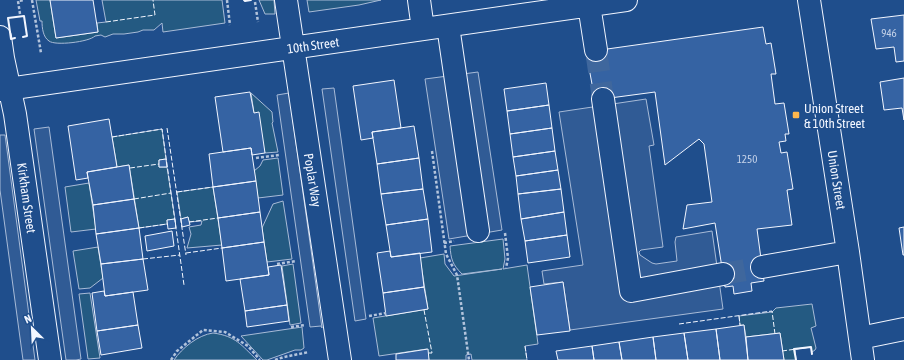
<svg xmlns="http://www.w3.org/2000/svg" width="904" height="360" font-family="'Asap Condensed',sans-serif">
<style>
.green{fill:#245a82;stroke:#a8bbd7}
.parking{fill:#305b95;stroke:#a8bbd7}
.building{fill:#3563a3;stroke:#f2f6ff}
.lines{fill:none;stroke-linecap:round;stroke-linejoin:round}
.minor-tunnel{stroke:#3f679d;stroke-width:22;stroke-dasharray:22 11;stroke-linecap:butt}
.minor-casing{stroke:#f2f6ff;stroke-width:24}
.path{stroke:#b3c4dc;stroke-width:2.5;stroke-dasharray:3 2;stroke-linecap:butt}
.minor{stroke:#1f4e8c;stroke-width:22}
.fence{stroke:#f2f6ff;stroke-width:1;stroke-dasharray:5 2;stroke-linecap:butt}
.wall{stroke:#f2f6ff;stroke-width:2}
.poi-dot{fill:#ffb74d;stroke:#1f4e8c;stroke-width:1.5}
.labels{text-anchor:middle;stroke-width:3;stroke-linejoin:round;paint-order:stroke}
.number-label{font-size:11px;fill:#c3d1e8}
.street-label{font-size:13px;fill:#f2f6ff;stroke:#1f4e8c}
.poi-label{font-size:13px;fill:#f2f6ff;stroke:#1f4e8c;text-anchor:start}
</style>
<rect width="100%" height="100%" fill="#1f4e8c"/>
<path class="green" d="M 36,0 L 50,0 L 56,38 L 98,32 L 97,23 L 106,22 L 102,0 L 222,0 L 225,23 L 163,32 L 162,23 L 154,30 L 143,30 L 138,32 L 124,34 L 113,34 L 105,37 L 101,35 L 95,36 C 89,42 55,46 49,41 C 43,37 42,28 42,21 L 40,21 Z
M 259,0 L 274,0 L 275,14 L 265,14 Z
M 307,0 L 381,0 L 359,5 L 309,12 Z
M 251,93 L 272,112 L 273,122 L 272,123 L 278,152 L 265,153 L 254,113 Z
M 162,129 L 166,159 L 159,160 L 159,167 L 167,167 L 175,219 L 167,220 L 167,224 L 139,228 L 129,165 L 117,167 L 112,137 Z
M 278,158 L 283,195 L 258,198 L 254,171 L 260,166 L 263,160 Z
M 89,183 L 96,229 L 71,232 L 65,187 Z
M 213,187 L 222,245 L 187,248 L 191,234 L 189,227 L 201,225 L 202,221 L 189,222 L 188,217 L 181,219 L 177,192 Z
M 283,201 L 292,259 L 267,262 L 262,228 L 273,204 Z
M 503,239 L 505,259 L 503,269 L 527,265 L 538,344 L 525,346 L 527,360 L 472,360 L 471,354 L 466,355 L 466,360 L 429,360 L 427,349 L 379,356 L 373,318 L 428,309 L 420,258 L 444,254 L 445,264 L 454,276 L 502,269 L 462,274 C 452,264 451,259 450,246 Z
M 98,247 L 103,278 L 90,288 L 79,289 L 73,251 Z
M 293,264 L 301,323 L 290,325 L 282,266 Z
M 90,293 L 100,358 L 88,359 L 79,294 Z
M 812,304 L 816,326 L 811,328 L 816,348 L 815,350 L 812,352 L 811,347 L 795,349 L 796,360 L 784,360 L 780,333 L 746,337 L 744,325 L 740,325 L 739,316 L 772,312 L 776,308 Z
M 302,327 L 304,348 L 301,350 L 295,350 L 267,360 L 263,360 L 241,336 Z
M 213,333 C 236,336 241,345 257,360 L 174,360 C 182,348 198,335 213,333 Z"/>
<path class="parking" d="M 478,72 L 502,230 L 449,239 L 425,79 Z
M 334,88 L 366,319 L 355,321 L 322,89 Z
M 289,93 L 322,328 L 321,326 L 310,327 L 277,95 Z
M 646,99 L 654,145 L 649,146 L 663,247 L 641,250 L 639,252 L 640,255 L 652,263 L 656,264 L 677,261 L 675,242 L 676,237 L 712,231 L 723,309 L 570,330 L 563,282 L 544,284 L 542,271 L 583,265 L 559,112 Z
M 49,127 L 81,359 L 76,360 L 66,360 L 34,129 Z
M 0,135 L 5,135 L 35,360 L 23,360 L 0,190 Z"/>
<path class="building" d="M 50,0 L 93,0 L 98,32 L 56,38 Z
M 904,15 L 904,61 L 896,62 L 894,47 L 876,49 L 871,19 Z
M 763,27 L 766,44 L 771,43 L 776,74 L 771,74 L 775,104 L 784,103 L 789,134 L 785,134 L 786,141 L 779,142 L 781,153 L 787,152 L 793,189 L 787,190 L 792,225 L 757,229 L 764,281 L 751,283 L 752,291 L 734,294 L 733,286 L 725,287 L 715,223 L 683,229 L 687,205 L 712,202 L 704,144 L 699,139 L 665,165 L 655,92 L 595,100 L 586,52 Z
M 904,78 L 904,120 L 902,108 L 884,110 L 880,82 Z
M 394,80 L 401,128 L 372,132 L 373,138 L 361,140 L 353,86 Z
M 546,83 L 549,105 L 507,111 L 504,89 Z
M 250,92 L 254,113 L 259,112 L 265,153 L 252,155 L 251,148 L 223,152 L 215,97 Z
M 549,105 L 552,128 L 510,134 L 507,111 Z
M 109,119 L 117,167 L 87,172 L 88,178 L 76,180 L 68,126 Z
M 414,126 L 419,158 L 377,164 L 372,132 Z
M 552,128 L 555,151 L 513,157 L 510,134 Z
M 251,148 L 256,181 L 213,187 L 209,154 Z
M 555,151 L 558,170 L 516,176 L 513,157 Z
M 419,158 L 423,189 L 381,194 L 377,164 Z
M 166,159 L 167,167 L 159,167 L 159,160 Z
M 129,165 L 134,199 L 93,205 L 87,172 Z
M 558,170 L 561,189 L 518,194 L 516,176 Z
M 256,181 L 260,212 L 218,218 L 213,187 Z
M 423,189 L 428,219 L 386,225 L 381,194 Z
M 561,189 L 564,212 L 521,219 L 518,194 Z
M 134,199 L 139,228 L 96,234 L 93,205 Z
M 260,212 L 264,242 L 222,248 L 218,218 Z
M 564,212 L 567,235 L 525,241 L 521,219 Z
M 188,217 L 190,225 L 182,227 L 181,219 Z
M 175,219 L 176,228 L 168,229 L 167,220 Z
M 428,219 L 432,252 L 391,257 L 386,225 Z
M 904,227 L 904,255 L 903,255 L 899,228 Z
M 139,228 L 143,259 L 101,264 L 96,234 Z
M 172,231 L 174,246 L 147,251 L 145,236 Z
M 567,235 L 570,257 L 528,263 L 525,241 Z
M 264,242 L 269,275 L 226,281 L 222,248 Z
M 390,251 L 391,257 L 420,253 L 424,287 L 383,293 L 377,253 Z
M 143,259 L 148,290 L 105,296 L 101,264 Z
M 281,265 L 287,305 L 245,311 L 240,279 L 269,275 L 268,267 Z
M 563,282 L 570,331 L 537,335 L 530,287 Z
M 424,287 L 428,309 L 386,316 L 383,293 Z
M 104,291 L 105,296 L 133,292 L 138,325 L 97,331 L 92,293 Z
M 287,305 L 289,321 L 247,327 L 245,311 Z
M 138,325 L 142,348 L 101,355 L 97,331 Z
M 744,325 L 748,360 L 720,360 L 716,329 Z
M 716,329 L 720,360 L 688,360 L 684,333 Z
M 684,333 L 688,360 L 656,360 L 653,337 Z
M 780,333 L 784,360 L 748,360 L 746,337 Z
M 653,337 L 656,360 L 622,360 L 619,342 Z
M 619,342 L 622,360 L 594,360 L 592,346 Z
M 592,346 L 594,360 L 558,360 L 556,351 Z
M 428,349 L 429,360 L 396,360 L 396,354 Z"/>
<g class="lines">
<path class="minor-tunnel" d="M 596,50 L 603,99
M 723,274 L 762,267"/>
<defs>
<path id="minor" d="M 286,0 L 340,360
M 419,0 L 423,29
M 809,0 L 848,252 L 863,360
M 589,5 L 596,50
M 448,26 L 478,231
M 0,37 L 3,58 L 15,114 L 50,360
M 0,90 L 626,0
M 603,99 L 631,291 L 723,274
M 762,267 L 848,252
M 860,338 L 904,329"/>
</defs>
<use href="#minor" class="minor-casing"/>
<path class="path" d="M 32,0 L 41,53
M 227,0 L 230,25
M 255,2 L 258,22
M 20,14 L 18,1 L 24,0
M 432,151 L 446,254 L 457,275 L 469,360
M 256,158 L 279,155
M 505,233 L 508,258 L 506,268
M 444,243 L 454,241
M 277,264 L 296,261
M 369,316 L 386,313
M 291,327 L 305,325
M 171,360 L 177,351 L 203,330 L 225,332 L 248,346 L 260,360
M 275,360 L 284,357 L 309,352"/>
<use href="#minor" class="minor"/>
<path class="fence" d="M 106,22 L 155,15 L 153,0
M 167,128 L 186,255
M 112,137 L 162,129 L 184,285
M 130,168 L 159,164
M 177,192 L 213,187
M 134,199 L 171,193
M 189,222 L 218,218
M 139,228 L 167,224
M 186,253 L 222,248
M 143,259 L 180,255
M 424,310 L 432,353 L 428,353
M 739,316 L 740,325
M 679,324 L 772,311 L 775,334
M 525,346 L 527,360
M 782,351 L 811,347"/>
<path class="wall" d="M 244,0 L 245,1 L 251,0
M 15,38 L 11,39 L 8,18 L 24,16 L 27,36 L 23,37
M 796,360 L 794,349 L 811,347 L 812,354"/>
</g>
<rect class="poi-dot" x="792" y="111" width="8" height="8" rx="2"/>
<g class="labels">
<g class="number-label">
<text x="889" y="37">946</text>
<text x="747" y="163">1250</text>
</g>
<g class="street-label">
<text transform="translate(313 45) rotate(-8)" y="5">10th Street</text>
<text transform="translate(313 180) rotate(81)" y="5">Poplar Way</text>
<text transform="translate(837 180) rotate(81)" y="5">Union Street</text>
<text transform="translate(27 198) rotate(82)" y="5">Kirkham Street</text>
</g>
<g class="poi-label">
<text x="804" y="113">Union Street<tspan x="804" dy="15">&amp; 10th Street</tspan></text>
</g>
</g>
<g transform="translate(32 328) rotate(336)" stroke="#1f4e8c" stroke-width="3" paint-order="stroke">
<path d="M0-3L7 15L0 10L-7 15Z" fill="#f2f6ff"/>
<text y="-6" font-size="11" font-weight="bold" text-anchor="middle" fill="#f2f6ff">N</text>
</g>
</svg>
